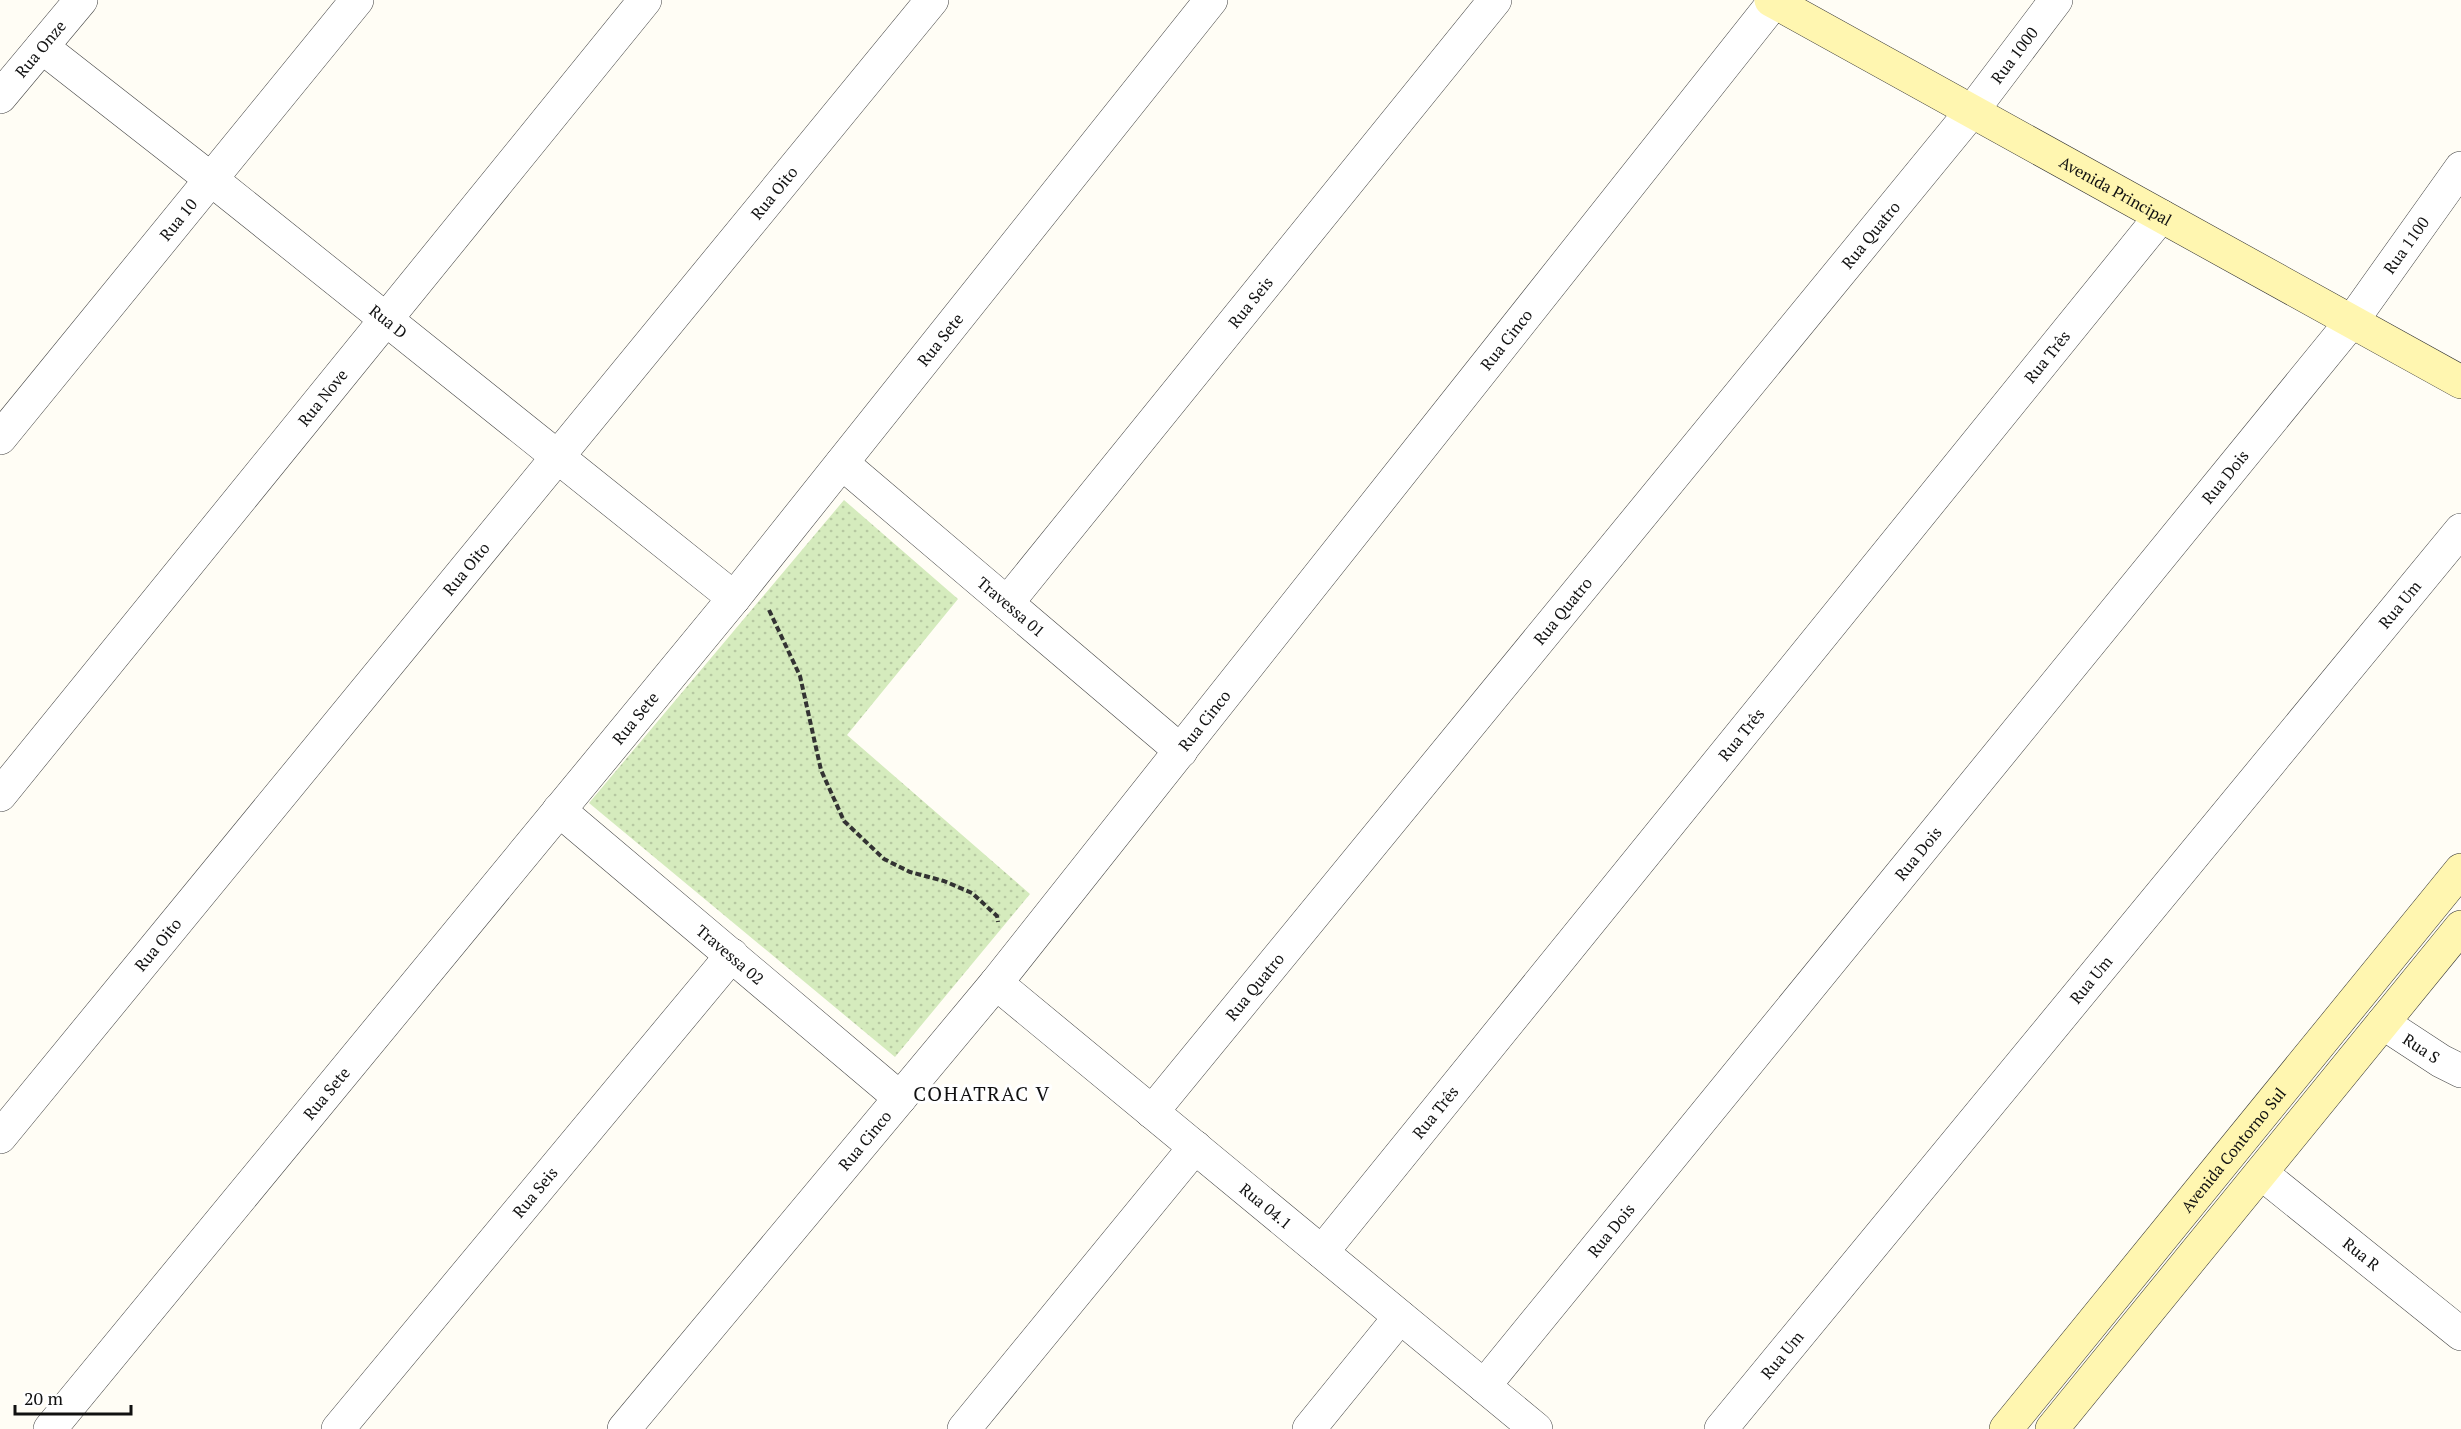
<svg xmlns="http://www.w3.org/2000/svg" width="2461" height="1429" font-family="'PT Serif',serif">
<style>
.park{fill:url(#park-dots)}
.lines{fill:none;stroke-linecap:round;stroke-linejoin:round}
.minor-casing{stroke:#444;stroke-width:34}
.secondary-casing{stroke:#333;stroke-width:34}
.path{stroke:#333;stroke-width:4;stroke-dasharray:6 3;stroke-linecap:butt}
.minor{stroke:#fff;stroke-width:33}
.secondary{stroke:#fff6b0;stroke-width:33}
.labels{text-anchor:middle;stroke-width:6;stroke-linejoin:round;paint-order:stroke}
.street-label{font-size:16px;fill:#111;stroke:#fff}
.quarter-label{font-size:20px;letter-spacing:1.5px;fill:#111;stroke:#fff}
</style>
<defs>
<pattern id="park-dots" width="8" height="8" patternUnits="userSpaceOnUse" patternTransform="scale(1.5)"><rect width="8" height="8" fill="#d5ebbd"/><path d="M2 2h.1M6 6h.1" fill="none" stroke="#b6c8a1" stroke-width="1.8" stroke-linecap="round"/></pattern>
</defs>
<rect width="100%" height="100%" fill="#fffdf5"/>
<path class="park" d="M 844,500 L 958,599 L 847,735 L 1030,894 L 895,1057 L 589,803 Z"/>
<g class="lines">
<defs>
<g id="minor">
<path id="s1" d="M 42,47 L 212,180 L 734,598"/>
<path id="s2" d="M 0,97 L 81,0"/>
<path id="s3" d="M 0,438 L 357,0"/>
<path id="s4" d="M 842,463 L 1181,751"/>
<path id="s5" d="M 1007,603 L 1495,0"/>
<path id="s6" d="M 0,795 L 645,0"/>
<path id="s7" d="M 559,810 L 900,1098"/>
<path id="s8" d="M 996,983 L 1536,1429"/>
<path id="s9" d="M 2383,1023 L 2441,1061 L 2461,1071"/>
<path id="s10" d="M 1152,1112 L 1972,111 L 2056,0"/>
<path id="s11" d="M 0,1137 L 932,0"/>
<path id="s12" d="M 2261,1173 L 2461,1334"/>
<path id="s13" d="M 1322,1252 L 2161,216"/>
<path id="s14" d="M 1484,1386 L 2352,321 L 2461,168"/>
<path id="s15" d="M 50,1429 L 734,598 L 1211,0"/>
<path id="s16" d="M 338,1429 L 732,955"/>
<path id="s17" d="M 624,1429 L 996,983 L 1774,2"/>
<path d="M 964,1429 L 1195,1147"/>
<path d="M 1309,1429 L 1400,1317"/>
<path id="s18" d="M 1721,1429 L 2461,530"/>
</g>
<g id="secondary">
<path id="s19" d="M 1771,0 L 2461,382"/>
<path id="s20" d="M 2006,1429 L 2461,870"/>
<path d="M 2052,1429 L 2461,927"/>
</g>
</defs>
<use href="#minor" class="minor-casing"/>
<use href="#secondary" class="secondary-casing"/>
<path class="path" d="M 769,610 L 800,676 L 821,770 L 844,821 L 884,859 L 910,872 L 944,881 L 972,893 L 997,916 L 998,922"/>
<use href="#minor" class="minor"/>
<use href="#secondary" class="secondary"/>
</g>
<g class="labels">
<g class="street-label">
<text dy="6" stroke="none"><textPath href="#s2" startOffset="63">Rua Onze</textPath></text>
<text dy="6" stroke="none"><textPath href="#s10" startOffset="1364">Rua 1000</textPath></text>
<text dy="6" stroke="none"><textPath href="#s19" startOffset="394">Avenida Principal</textPath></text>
<text dy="6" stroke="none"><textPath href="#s11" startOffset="1221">Rua Oito</textPath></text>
<text dy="6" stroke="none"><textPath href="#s3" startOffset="282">Rua 10</textPath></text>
<text dy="6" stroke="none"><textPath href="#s10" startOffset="1134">Rua Quatro</textPath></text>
<text dy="6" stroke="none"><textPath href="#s14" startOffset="1467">Rua 1100</textPath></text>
<text dy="6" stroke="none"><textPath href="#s5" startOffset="387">Rua Seis</textPath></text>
<text dy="6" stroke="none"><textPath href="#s1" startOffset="442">Rua D</textPath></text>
<text dy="6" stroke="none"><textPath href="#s17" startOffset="1402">Rua Cinco</textPath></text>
<text dy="6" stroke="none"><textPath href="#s15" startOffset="1407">Rua Sete</textPath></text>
<text dy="6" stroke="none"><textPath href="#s13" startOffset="1152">Rua Três</textPath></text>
<text dy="6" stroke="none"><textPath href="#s6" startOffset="512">Rua Nove</textPath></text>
<text dy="6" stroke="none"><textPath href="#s14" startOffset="1173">Rua Dois</textPath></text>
<text dy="6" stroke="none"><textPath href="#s11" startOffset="735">Rua Oito</textPath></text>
<text dy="6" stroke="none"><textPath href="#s18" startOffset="1068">Rua Um</textPath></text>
<text dy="6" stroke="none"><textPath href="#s4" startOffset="222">Travessa 01</textPath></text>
<text dy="6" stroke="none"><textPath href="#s10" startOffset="648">Rua Quatro</textPath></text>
<text dy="6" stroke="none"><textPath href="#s15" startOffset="921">Rua Sete</textPath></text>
<text dy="6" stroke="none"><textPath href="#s17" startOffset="916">Rua Cinco</textPath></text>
<text dy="6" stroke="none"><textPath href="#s13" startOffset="666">Rua Três</textPath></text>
<text dy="6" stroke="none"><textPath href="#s14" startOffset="687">Rua Dois</textPath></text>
<text dy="6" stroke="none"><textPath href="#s11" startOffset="249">Rua Oito</textPath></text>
<text dy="6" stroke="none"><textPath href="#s7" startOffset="224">Travessa 02</textPath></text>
<text dy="6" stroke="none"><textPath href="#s18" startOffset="582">Rua Um</textPath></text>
<text dy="6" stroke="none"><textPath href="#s10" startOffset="162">Rua Quatro</textPath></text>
<text dy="6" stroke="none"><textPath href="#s9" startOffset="46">Rua S</textPath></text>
<text dy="6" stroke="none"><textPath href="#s15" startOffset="435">Rua Sete</textPath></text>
<text dy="6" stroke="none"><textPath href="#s13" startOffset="180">Rua Três</textPath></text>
<text dy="6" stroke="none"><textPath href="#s17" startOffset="376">Rua Cinco</textPath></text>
<text dy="6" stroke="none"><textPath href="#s20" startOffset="360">Avenida Contorno Sul</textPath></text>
<text dy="6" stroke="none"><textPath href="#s16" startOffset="308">Rua Seis</textPath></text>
<text dy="6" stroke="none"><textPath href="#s8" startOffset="350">Rua 04.1</textPath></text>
<text dy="6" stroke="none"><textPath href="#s14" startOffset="201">Rua Dois</textPath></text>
<text dy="6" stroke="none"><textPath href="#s12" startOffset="129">Rua R</textPath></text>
<text dy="6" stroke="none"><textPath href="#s18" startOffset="96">Rua Um</textPath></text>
</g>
<g class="quarter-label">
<text x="982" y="1101">COHATRAC V</text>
</g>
</g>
<path d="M15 1405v9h116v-9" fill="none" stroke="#111111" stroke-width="3"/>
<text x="24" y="1405" font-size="18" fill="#111111" stroke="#ffffff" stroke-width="4.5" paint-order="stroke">20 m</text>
</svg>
